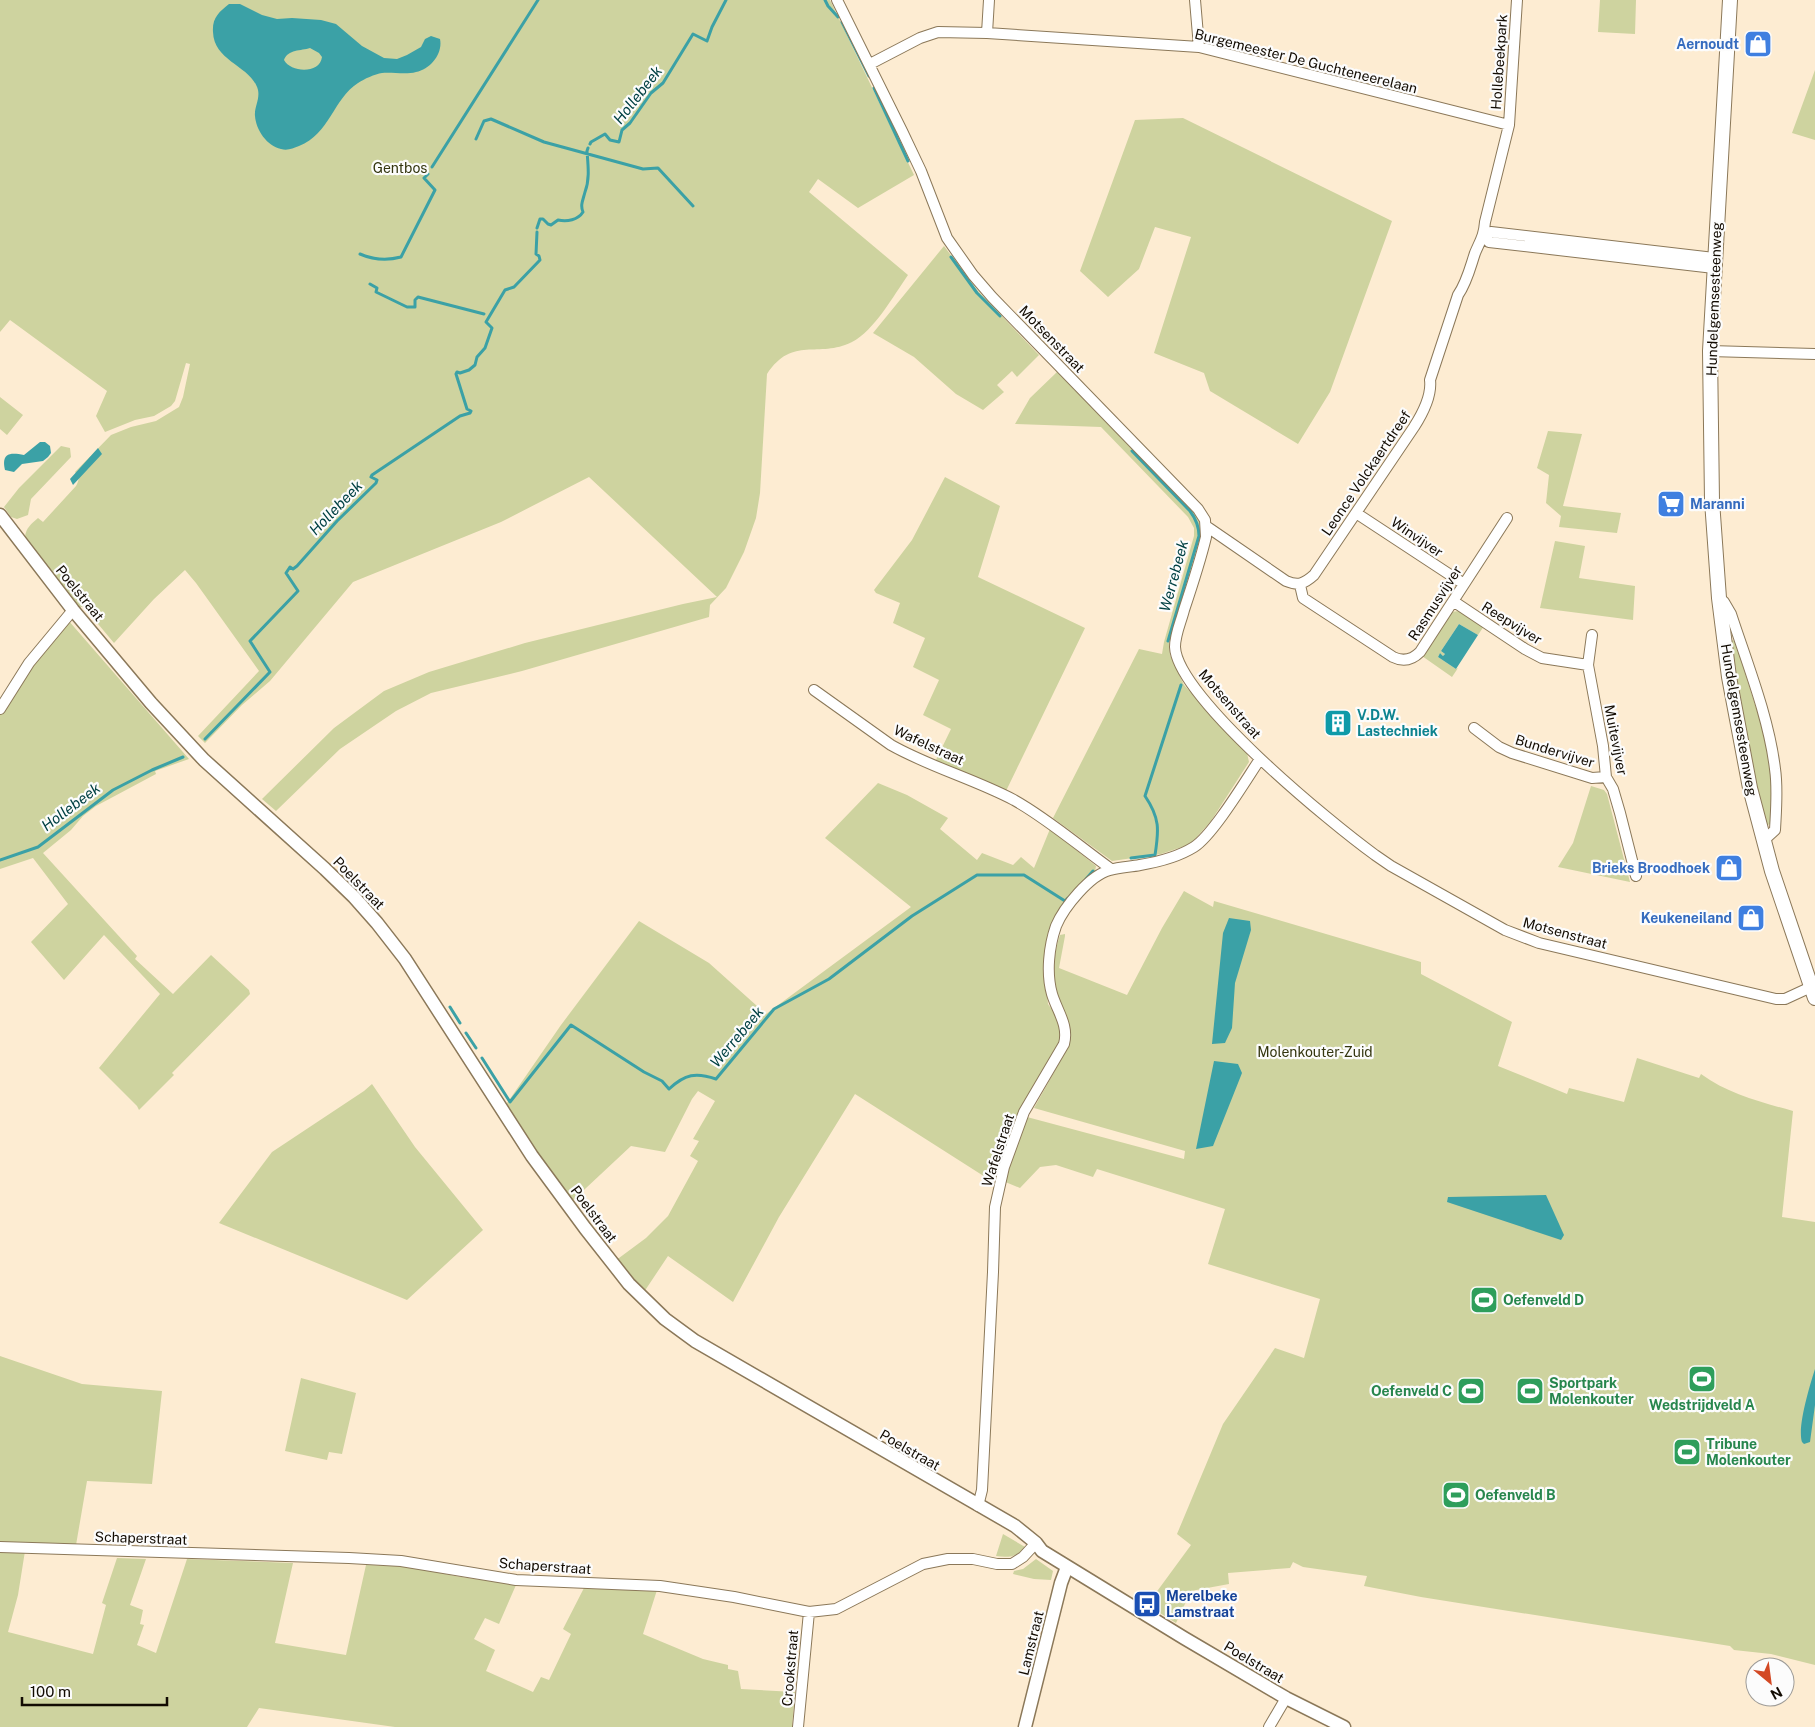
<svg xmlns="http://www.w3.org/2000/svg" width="1815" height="1727" font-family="'Public Sans',sans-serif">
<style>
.green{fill:#ced39f}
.water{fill:#3ba1a6;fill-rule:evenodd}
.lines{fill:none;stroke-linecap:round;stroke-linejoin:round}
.stream{stroke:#3ba1a6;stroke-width:3}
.minor-casing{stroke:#8b7859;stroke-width:12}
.tertiary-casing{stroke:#8b7859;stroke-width:15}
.secondary-casing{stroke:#8b7859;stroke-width:16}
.minor{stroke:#fff;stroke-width:10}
.tertiary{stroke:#fff;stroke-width:12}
.secondary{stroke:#fff;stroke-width:14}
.labels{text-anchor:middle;stroke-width:4.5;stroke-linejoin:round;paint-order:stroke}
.shop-label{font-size:14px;font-weight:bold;fill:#366cbe;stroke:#fcfcfc;text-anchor:end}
.street-label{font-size:14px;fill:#120b02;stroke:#fcfcfc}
.park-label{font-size:14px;fill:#34360f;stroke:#fcfcfc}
.culture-label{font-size:14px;font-weight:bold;fill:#0d838f;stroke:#fcfcfc;text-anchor:start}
.leisure-label{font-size:14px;font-weight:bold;fill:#27864d;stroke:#fcfcfc;text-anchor:start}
.transit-label{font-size:14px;font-weight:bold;fill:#164399;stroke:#fcfcfc;text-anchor:start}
.water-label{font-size:15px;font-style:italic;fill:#004043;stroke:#fcfcfc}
</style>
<rect width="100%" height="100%" fill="#fdecd2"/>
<path class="green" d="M 0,0 L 830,0 L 914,175 L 858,208 L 818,179 L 809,192 L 908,275 C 894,295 874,331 852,342 C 818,359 793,335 767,374 L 760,493 L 756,518 L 744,552 L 726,588 L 710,605 L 709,617 L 522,671 L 431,693 L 396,711 L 340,749 L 276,811 L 262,799 L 334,728 L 384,691 L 429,672 L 525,643 L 683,604 L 717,597 L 589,477 L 501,522 L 353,582 L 270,681 L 242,705 L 205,743 L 198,736 L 259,671 L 196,583 L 185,570 L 154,599 L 114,643 L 83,606 L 78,609 L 25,537 C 26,528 31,524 38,518 L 43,522 L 76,486 C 79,480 80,477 75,472 L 111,435 L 131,427 L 156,421 L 179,407 L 183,397 L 190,364 L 186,363 L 175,401 L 171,406 L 154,416 L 135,420 L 105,432 L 96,416 L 107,391 L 10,320 L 0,332 Z
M 1600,0 L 1636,0 L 1635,34 L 1598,32 Z
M 1815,70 L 1815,140 L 1792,133 Z
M 1183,118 L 1392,221 L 1330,392 L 1298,444 L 1210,391 L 1204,373 L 1154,353 L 1191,237 L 1155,227 L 1139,269 L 1108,297 L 1080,271 L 1135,120 Z
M 944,246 L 977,290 L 1039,355 L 1017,377 L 1012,371 L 997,385 L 1004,392 L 983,410 L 956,394 L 914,357 L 873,333 Z
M 1057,372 L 1195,513 L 1199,521 L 1201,535 L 1169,640 L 1170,655 L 1184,685 L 1247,753 L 1249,762 L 1211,821 L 1196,838 L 1188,845 L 1161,854 L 1112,861 L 1053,818 L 1139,649 L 1162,654 L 1164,642 L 1194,536 L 1194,528 L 1188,517 L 1101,427 L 1015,424 L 1030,398 Z
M 0,397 L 23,415 L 7,435 L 0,429 Z
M 1548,431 L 1582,434 L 1563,506 L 1621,513 L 1617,533 L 1559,527 L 1561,516 L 1546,503 L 1549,475 L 1537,468 Z
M 61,446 L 70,448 L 71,457 L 31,499 L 28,515 L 17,519 L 11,517 L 4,507 L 19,488 Z
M 945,477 L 1000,506 L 978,577 L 1085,628 L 1006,791 L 935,762 L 951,729 L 923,715 L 939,680 L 913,667 L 925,638 L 893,623 L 900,603 L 876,593 L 874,590 L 912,540 Z
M 1555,541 L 1585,546 L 1579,578 L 1635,586 L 1633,620 L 1540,608 Z
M 1459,611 L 1484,626 L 1478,635 L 1459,624 L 1441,651 L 1445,654 L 1443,656 L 1440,653 L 1438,657 L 1456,669 L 1458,668 L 1452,677 L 1422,656 L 1451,612 Z
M 68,620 L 189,759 L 155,771 L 156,774 L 96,806 L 83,816 L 71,830 L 43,853 L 137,956 L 135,959 L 173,994 L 211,955 L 249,990 L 250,994 L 172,1073 L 174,1075 L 139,1110 L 137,1106 L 99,1068 L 160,994 L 104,935 L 64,980 L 31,942 L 68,904 L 33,858 L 0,869 L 0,714 L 16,686 Z
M 1732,640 L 1735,641 L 1768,746 L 1773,785 L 1770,824 L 1768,825 L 1764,823 L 1744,735 L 1731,642 Z
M 878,783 L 907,795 L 948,818 L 940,829 L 977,860 L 982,853 L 1013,865 L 1021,857 L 1034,868 L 1050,829 L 1096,866 L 1095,872 L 1082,885 L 1061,912 L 1047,992 L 1048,1004 L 1057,1017 L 1062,1030 L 1059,1045 L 1022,1107 L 1009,1135 L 993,1182 L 855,1094 L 779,1217 L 733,1302 L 668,1256 L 642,1295 L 614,1258 L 619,1258 L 646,1238 L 668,1216 L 698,1161 L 690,1156 L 699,1141 L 693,1139 L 715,1101 L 698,1091 L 692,1099 L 665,1152 L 631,1146 L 570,1203 L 505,1106 L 561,1025 L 639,921 L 709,963 L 766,1014 L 911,907 L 825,838 Z
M 1591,786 L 1604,790 L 1607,794 L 1630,882 L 1558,867 L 1573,843 Z
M 1184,891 L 1213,907 L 1214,901 L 1421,962 L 1421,974 L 1512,1022 L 1498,1066 L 1567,1094 L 1569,1088 L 1624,1102 L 1637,1058 L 1699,1078 L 1701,1074 C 1728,1094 1761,1102 1793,1111 L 1782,1217 L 1815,1222 L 1815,1665 L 1771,1654 L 1734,1650 L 1730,1646 L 1421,1597 L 1364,1586 L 1367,1576 L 1303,1567 L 1293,1562 L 1290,1568 L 1228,1573 L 1229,1584 L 1191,1591 L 1176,1623 L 1147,1605 L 1191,1545 L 1177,1534 L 1223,1424 L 1275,1348 L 1304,1358 L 1320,1299 L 1208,1264 L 1225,1209 L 1097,1169 L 1093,1177 L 1056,1165 L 1040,1167 L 1020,1188 L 1003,1181 L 1027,1117 L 1184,1159 L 1185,1151 L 1034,1108 L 1066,1051 C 1071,1034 1060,1014 1057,997 C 1052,976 1053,955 1060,935 L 1065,934 L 1065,936 L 1059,968 L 1127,995 L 1162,928 Z
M 372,1084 L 415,1147 L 483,1230 L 407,1300 L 219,1223 L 272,1152 L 364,1091 Z
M 0,1356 L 82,1384 L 162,1391 L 152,1484 L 87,1481 L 76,1545 L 0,1542 Z
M 301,1378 L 356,1393 L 342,1454 L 329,1452 L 327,1460 L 285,1451 Z
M 1003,1534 L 1025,1547 C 1017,1557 1008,1558 996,1556 Z
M 0,1551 L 25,1551 L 18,1595 L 8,1632 L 93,1654 L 106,1605 L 102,1603 L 117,1558 L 146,1559 L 130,1605 L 143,1610 L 140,1624 L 144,1625 L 137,1645 L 156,1653 L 187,1559 L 293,1563 L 275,1643 L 346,1655 L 366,1565 L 407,1566 L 455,1576 L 516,1585 L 499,1624 L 485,1618 L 474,1639 L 495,1650 L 486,1671 L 533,1692 L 541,1677 L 549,1680 L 571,1634 L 563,1629 L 585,1586 L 657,1590 L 643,1634 L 703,1659 L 728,1665 L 728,1669 L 738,1671 L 741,1689 L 795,1692 L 792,1727 L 395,1727 L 259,1708 L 247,1727 L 0,1727 Z
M 1036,1559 L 1053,1571 L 1051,1580 L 1034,1579 L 1013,1574 L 1014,1571 L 1023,1569 Z"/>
<path class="water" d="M 229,4 L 240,4 L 262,15 L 277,19 L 292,18 L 321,20 L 336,24 L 362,46 L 384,58 L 397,59 L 407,55 L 421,47 L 425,39 L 431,36 L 440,39 C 443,53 431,69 416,72 C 406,75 393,72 382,73 C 375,74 364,79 358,83 C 333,99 330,134 299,146 C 293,148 288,151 281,149 C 267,146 256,130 255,116 C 254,108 260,99 258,90 C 252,66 214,62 213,32 C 212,18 219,12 229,4 ZM 310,48 L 319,53 L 322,57 C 320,74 291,73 284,60 C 288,49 301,51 310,48 Z
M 40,442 L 45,442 L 50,446 L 51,453 L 48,457 L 43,461 L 22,464 L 14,472 L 5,470 C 1,453 10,452 24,455 Z
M 98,448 L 102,454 L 73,485 L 70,479 Z
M 1459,624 L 1478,635 L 1456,669 L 1438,657 L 1440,653 L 1443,656 L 1445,654 L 1441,651 Z
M 1229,918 L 1250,921 L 1251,930 L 1235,983 L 1232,1028 L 1225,1043 L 1212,1044 L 1223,933 Z
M 1214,1061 L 1238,1064 L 1242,1073 L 1213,1146 L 1196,1149 Z
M 1546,1195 L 1564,1235 L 1561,1240 L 1447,1202 L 1448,1197 Z
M 1815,1369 L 1815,1405 L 1810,1442 L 1804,1444 L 1802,1442 C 1797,1427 1810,1385 1815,1369 Z"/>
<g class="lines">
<path class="stream" d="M 825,0 L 828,6 L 838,17
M 842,22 L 869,76
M 874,88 L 908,161
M 476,139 L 484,121 L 491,119 L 544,142 L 643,169 L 658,168 L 693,206
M 590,144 L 591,142 L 605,134 L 610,140 L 619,142 L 622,130 L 630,123 L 651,93 L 663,83 L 693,34 L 707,41 L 712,27 L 726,0
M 432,167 L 538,0
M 537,228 L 540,219 L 543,219 L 548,224 L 551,225 L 558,220 C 567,222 578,220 583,212 C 580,205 583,200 585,192 C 590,179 588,165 587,151 L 588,148
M 360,254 C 374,260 386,261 401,257 L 435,190 L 424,178 L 428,174
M 951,257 L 977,293 L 1000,316
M 370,284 L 377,288 L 376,292 L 407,307 L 415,307 L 415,300 L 418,297 L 484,314
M 1132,451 L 1190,511 C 1196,519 1199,526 1199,536 L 1168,641
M 205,739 L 270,672 L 250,641 L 298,591 L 286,573 L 290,567 L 293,569 L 297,566 L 337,521 L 376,483 L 377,480 L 371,477 L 372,475 L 460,416 L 470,413 L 471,411 L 467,409 L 456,374 L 457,372 L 460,373 L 469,370 L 475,365 L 477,357 L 485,348 L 492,328 L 486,322 L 505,290 L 514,287 L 540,260 L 539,256 L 536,254 L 537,232
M 1131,858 L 1155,855 C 1159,830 1160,818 1145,796 L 1181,685
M 0,860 L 38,847 L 113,790 L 152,770 L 183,757
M 1086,879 L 1093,871
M 450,1007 L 460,1023
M 466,1033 L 476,1048
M 482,1058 L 510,1102 L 571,1025 L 644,1072 L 662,1081 L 669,1089 C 685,1074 696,1072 716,1079 L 774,1009 L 829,979 L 912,916 L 977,875 L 1024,875 L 1065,901 L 1068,898"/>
<defs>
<path id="minor" d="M 837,0 L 902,131 L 921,171 L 947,238 L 973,275 L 992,297 L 1198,509 L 1205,520 L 1206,537 C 1200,562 1192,586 1184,610 C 1181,622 1175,634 1175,647 C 1177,697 1332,824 1375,855 L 1391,866 L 1505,930 L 1539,943 L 1776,999 L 1785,999 L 1811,987
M 1195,0 L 1199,47
M 987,33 L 989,0
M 870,64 L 920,38 L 938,32 L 987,33 L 1199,47 L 1509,125
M 1484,234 L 1489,242 L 1714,268
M 1484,234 L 1491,232 L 1714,258
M 1710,351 L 1815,354
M 1356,513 L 1464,584
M 1206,526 L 1286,581 C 1298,586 1304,584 1314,575 L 1414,427 C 1423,413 1432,396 1430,380 L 1458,295 C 1467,282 1470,268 1475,253 C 1480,241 1484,236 1485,222 L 1509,125 L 1517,0
M 1300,585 L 1303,598 L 1393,657 C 1403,662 1412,660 1420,652 L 1507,518
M 1719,598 L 1724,602 L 1731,614 C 1747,663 1769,718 1775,769 C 1778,789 1776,810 1775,830 L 1764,840
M 1453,601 L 1525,649 L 1542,658 L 1588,665
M 1592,635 L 1588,665 L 1603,746 L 1606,777 L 1613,789 L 1620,813 L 1636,876
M 814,690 L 891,745 C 930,767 974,779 1014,800 C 1048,819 1079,846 1111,869
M 0,709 L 29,663 L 73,610
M 1474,728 L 1499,747 L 1512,753 L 1592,778 L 1606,777
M 978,1506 L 982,1490 L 993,1272 L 995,1207 L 1004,1167 L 1024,1112 L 1064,1044 C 1069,1025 1057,1011 1052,994 C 1046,973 1049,946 1056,926 C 1064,907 1090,875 1110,870 C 1120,867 1130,867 1140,865 C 1158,862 1178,857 1194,847 C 1213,835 1246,780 1260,759
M 0,1547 L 349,1558 L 401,1561 L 516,1580 L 660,1586 L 734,1597 L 809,1612 L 836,1609 L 923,1564 L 948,1559 L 973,1559 L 997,1564 L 1012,1564 L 1023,1557 L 1036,1543
M 798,1727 L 809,1612
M 1269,1727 L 1286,1698"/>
<path id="tertiary" d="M 0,515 L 73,610 L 151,703 L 204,760 L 325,869 L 354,897 L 377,923 L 405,959 L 434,1004 L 532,1156 L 585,1228 L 629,1284 L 665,1319 L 695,1341 L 1015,1526 L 1036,1543 L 1042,1551 L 1184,1638 L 1286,1698 L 1344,1727
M 1025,1727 L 1061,1583 L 1067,1567"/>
<path id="secondary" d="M 1730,0 L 1710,351 L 1712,501 L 1719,598 L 1729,677 L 1750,788 L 1772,871 L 1815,998"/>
</defs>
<use href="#minor" class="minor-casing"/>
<use href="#tertiary" class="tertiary-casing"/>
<use href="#secondary" class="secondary-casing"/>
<use href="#minor" class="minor"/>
<use href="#tertiary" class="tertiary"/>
<use href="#secondary" class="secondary"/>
</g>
<defs>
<symbol id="shop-square" viewBox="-11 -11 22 22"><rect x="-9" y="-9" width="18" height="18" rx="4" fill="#3f7fe0" stroke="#fcfcfc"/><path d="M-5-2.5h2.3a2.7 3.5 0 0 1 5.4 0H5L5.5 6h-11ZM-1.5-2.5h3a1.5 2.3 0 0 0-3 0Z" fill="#fff"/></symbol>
<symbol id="supermarket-square" viewBox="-11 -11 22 22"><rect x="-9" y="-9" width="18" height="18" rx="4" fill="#3f7fe0" stroke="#fcfcfc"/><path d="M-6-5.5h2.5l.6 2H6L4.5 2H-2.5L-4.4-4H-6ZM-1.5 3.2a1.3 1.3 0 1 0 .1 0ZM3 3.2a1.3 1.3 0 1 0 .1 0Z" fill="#fff"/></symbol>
<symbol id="building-square" viewBox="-11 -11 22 22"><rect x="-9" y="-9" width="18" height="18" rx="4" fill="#0f9aa8" stroke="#fcfcfc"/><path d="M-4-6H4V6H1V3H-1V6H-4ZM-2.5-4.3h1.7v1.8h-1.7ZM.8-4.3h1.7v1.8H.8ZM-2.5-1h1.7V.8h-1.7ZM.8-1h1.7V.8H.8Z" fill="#fff"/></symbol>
<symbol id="stadium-square" viewBox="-11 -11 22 22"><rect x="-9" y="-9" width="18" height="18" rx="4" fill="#2e9e5b" stroke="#fcfcfc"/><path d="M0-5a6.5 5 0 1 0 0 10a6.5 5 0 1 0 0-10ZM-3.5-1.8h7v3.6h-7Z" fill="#fff"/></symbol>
<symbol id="bus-square" viewBox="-11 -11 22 22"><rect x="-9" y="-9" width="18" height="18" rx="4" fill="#1a4fb4" stroke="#fcfcfc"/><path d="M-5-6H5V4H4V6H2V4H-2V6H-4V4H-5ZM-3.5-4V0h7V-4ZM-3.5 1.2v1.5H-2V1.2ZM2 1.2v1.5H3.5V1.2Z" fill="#fff"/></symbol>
</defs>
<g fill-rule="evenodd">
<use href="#shop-square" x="1742" y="28" width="32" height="32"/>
<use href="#supermarket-square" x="1655" y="488" width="32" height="32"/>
<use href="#building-square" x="1322" y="707" width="32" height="32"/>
<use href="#shop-square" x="1713" y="852" width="32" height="32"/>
<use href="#shop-square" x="1735" y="902" width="32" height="32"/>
<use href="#stadium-square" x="1468" y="1284" width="32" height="32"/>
<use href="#stadium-square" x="1686" y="1363" width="32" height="32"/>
<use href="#stadium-square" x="1455" y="1375" width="32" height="32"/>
<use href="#stadium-square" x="1514" y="1375" width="32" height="32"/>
<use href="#stadium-square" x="1671" y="1436" width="32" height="32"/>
<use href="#stadium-square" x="1440" y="1479" width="32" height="32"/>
<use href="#bus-square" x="1131" y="1588" width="32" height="32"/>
</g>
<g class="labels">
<g class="shop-label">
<text x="1739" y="49">Aernoudt</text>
<text x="1690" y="509" text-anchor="start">Maranni</text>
<text x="1710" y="873">Brieks Broodhoek</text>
<text x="1732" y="923">Keukeneiland</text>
</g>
<g class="street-label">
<text transform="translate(1306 61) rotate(14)" y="5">Burgemeester De Guchteneerelaan</text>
<text transform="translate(1499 62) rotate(-86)" y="5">Hollebeekpark</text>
<text transform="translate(1714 299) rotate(-88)" y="5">Hundelgemsesteenweg</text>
<text transform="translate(1052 339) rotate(46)" y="5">Motsenstraat</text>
<text transform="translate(1366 473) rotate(-56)" y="5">Leonce Volckaertdreef</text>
<text transform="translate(1417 537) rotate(34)" y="5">Winvijver</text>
<text transform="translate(80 593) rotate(51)" y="5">Poelstraat</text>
<text transform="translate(1435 603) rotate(-57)" y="5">Rasmusvijver</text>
<text transform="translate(1512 623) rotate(32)" y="5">Reepvijver</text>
<text transform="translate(1230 704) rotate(49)" y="5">Motsenstraat</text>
<text transform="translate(1739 720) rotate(80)" y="5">Hundelgemsesteenweg</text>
<text transform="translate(1616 740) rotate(79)" y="5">Muitevijver</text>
<text transform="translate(929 745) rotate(25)" y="5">Wafelstraat</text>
<text transform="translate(1555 751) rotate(17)" y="5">Bundervijver</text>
<text transform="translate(359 883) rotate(46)" y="5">Poelstraat</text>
<text transform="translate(1565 933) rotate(15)" y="5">Motsenstraat</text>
<text transform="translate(998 1150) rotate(-72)" y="5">Wafelstraat</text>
<text transform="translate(594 1214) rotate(53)" y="5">Poelstraat</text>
<text transform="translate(910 1450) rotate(30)" y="5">Poelstraat</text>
<text transform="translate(141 1538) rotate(2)" y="5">Schaperstraat</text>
<text transform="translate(545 1566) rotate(4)" y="5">Schaperstraat</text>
<text transform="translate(1031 1643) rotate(-76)" y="5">Lamstraat</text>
<text transform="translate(1254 1662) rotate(31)" y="5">Poelstraat</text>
<text transform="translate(790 1668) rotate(-85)" y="5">Crookstraat</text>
</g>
<g class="park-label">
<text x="400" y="173">Gentbos</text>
<text x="1315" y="1057">Molenkouter-Zuid</text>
</g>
<g class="culture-label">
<text x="1357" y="720">V.D.W.<tspan x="1357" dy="16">Lastechniek</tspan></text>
</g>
<g class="leisure-label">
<text x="1503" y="1305">Oefenveld D</text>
<text x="1549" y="1388">Sportpark<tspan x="1549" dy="16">Molenkouter</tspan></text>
<text x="1452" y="1396" text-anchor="end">Oefenveld C</text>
<text x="1702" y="1410" text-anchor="middle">Wedstrijdveld A</text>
<text x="1706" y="1449">Tribune<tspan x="1706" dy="16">Molenkouter</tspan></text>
<text x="1475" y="1500">Oefenveld B</text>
</g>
<g class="transit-label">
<text x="1166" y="1601">Merelbeke<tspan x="1166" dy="16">Lamstraat</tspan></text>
</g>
<g class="water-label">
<text transform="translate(638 95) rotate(-52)" y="5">Hollebeek</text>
<text transform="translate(336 508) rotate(-46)" y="5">Hollebeek</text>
<text transform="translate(1174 576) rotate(-75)" y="5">Werrebeek</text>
<text transform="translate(71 807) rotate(-37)" y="5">Hollebeek</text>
<text transform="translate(737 1037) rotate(-50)" y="5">Werrebeek</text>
</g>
</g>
<g transform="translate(1770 1682) rotate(151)"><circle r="24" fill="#fcfcfc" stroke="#9e9c98"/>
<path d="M0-4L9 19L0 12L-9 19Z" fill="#d34924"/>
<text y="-8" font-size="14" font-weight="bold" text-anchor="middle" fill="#120b02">N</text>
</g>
<path d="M22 1697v8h145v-8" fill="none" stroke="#120b02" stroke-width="2.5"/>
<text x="30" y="1697" font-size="15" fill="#120b02" stroke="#fcfcfc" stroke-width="4" paint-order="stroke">100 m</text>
</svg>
